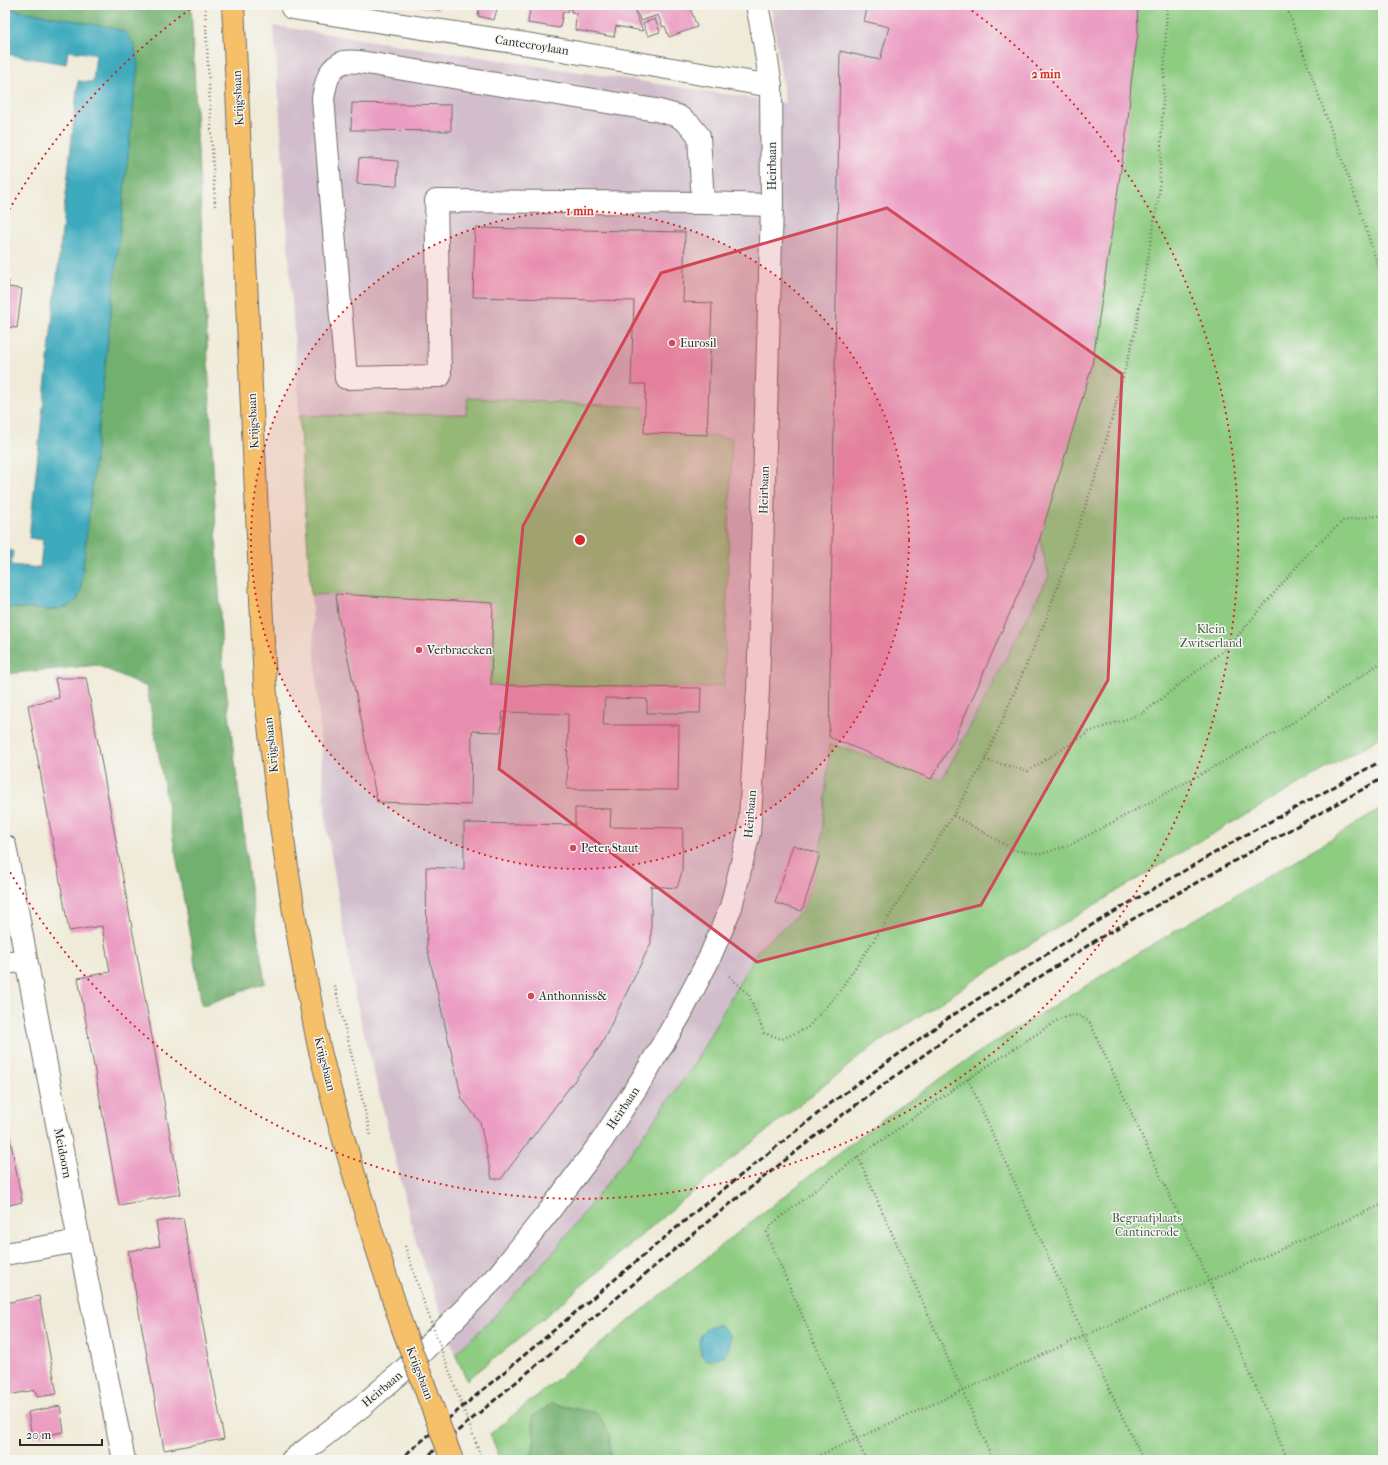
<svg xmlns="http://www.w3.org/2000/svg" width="1388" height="1465" font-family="'IM FELL French Canon',serif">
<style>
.industrial{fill:#d1bdcb}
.green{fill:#8ecc82;stroke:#5c7c56}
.forest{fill:#72b070;stroke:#4e6e4e}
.water{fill:#3eaabd;stroke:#346a74}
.building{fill:#eb9dc3}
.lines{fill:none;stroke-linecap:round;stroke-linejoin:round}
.minor-casing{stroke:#706e68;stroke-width:24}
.major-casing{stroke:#706e68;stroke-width:24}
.path{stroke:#706e68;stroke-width:2.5;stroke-dasharray:1 3;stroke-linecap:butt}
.minor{stroke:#fff;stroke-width:22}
.major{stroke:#f6c06b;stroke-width:22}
.rail{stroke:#2b2b2b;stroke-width:3;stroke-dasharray:6 3;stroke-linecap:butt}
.major-bridge-casing{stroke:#706e68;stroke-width:24;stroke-linecap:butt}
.path-bridge{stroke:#706e68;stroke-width:2.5;stroke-dasharray:1 3;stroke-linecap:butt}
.major-bridge{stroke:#f6c06b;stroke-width:22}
.marked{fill:#d1495b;fill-opacity:0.2;stroke:#d1495b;stroke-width:3;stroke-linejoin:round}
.ring{fill:none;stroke:#d62828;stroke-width:2;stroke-dasharray:2 4}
.poi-dot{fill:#d1495b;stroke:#f6f6f2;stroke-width:1.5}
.labels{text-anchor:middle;stroke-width:3;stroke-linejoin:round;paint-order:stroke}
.street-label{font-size:12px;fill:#2b2b2b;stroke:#f6f6f2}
.poi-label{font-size:12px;fill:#2b2b2b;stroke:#f6f6f2;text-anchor:start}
.park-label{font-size:12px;fill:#495b45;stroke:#f6f6f2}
.centre{fill:#d62828;stroke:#f6f6f2;stroke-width:2}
.ring-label{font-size:12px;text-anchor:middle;font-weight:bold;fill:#d62828;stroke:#f6f6f2;stroke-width:3;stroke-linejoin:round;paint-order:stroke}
</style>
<rect width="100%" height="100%" fill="#f6f6f2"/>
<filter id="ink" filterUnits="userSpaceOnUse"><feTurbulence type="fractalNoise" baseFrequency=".025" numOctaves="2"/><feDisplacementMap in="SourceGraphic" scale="8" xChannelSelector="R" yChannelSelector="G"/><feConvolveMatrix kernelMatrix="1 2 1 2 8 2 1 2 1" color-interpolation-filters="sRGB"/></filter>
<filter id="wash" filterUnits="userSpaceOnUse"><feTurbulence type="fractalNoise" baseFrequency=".012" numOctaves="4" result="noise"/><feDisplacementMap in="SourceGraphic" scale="16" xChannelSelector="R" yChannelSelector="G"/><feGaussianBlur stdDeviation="0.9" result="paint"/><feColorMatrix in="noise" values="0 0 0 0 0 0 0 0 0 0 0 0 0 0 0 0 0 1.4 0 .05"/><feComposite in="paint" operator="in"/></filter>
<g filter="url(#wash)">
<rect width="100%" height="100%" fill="#f0ebd9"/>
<path class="industrial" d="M 769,5 L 1137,5 L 1138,33 L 1092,366 L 1039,536 L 1049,576 L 942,780 L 830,744 L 820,854 L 802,911 L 757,951 L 693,1066 L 629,1155 L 557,1248 L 491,1320 L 455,1354 L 416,1242 L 355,997 L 326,824 L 274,26 L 785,103 L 772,12 Z"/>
<path class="green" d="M 1137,5 L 1383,5 L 1383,736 L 1193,845 L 1019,951 L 872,1047 L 729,1161 L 515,1342 L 467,1380 L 455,1354 L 491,1320 L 557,1248 L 629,1155 L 693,1066 L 757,951 L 802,911 L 820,854 L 830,744 L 942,780 L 1049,576 L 1039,536 L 1092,366 L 1138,33 Z
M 468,398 L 645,407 L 644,433 L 707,435 L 732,439 L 724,685 L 701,688 L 491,685 L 493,603 L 336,594 L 311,595 L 299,416 L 466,414 Z
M 1383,808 L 1383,1460 L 585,1460 L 533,1416 L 534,1447 L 529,1460 L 501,1460 L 490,1434 L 731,1238 L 873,1126 L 976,1054 L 1135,955 Z"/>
<path class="forest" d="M 5,5 L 191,5 L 222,654 L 250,887 L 265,983 L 202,1006 L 147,687 L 97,665 L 5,674 L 5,607 L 51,610 L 125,32 L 109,27 L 5,8 Z
M 551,1404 L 597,1413 L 610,1435 L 610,1460 L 529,1460 L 534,1447 L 533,1416 Z"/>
<path class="water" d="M 5,8 L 109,27 L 125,32 L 134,44 L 138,65 L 81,587 L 78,599 L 68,607 L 51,610 L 5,607 L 5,550 L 13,551 L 11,565 L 40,568 L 43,540 L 29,538 L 78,81 L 93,82 L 96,54 L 68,51 L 66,64 L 5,54 Z
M 719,1325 C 733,1334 733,1341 725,1355 L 712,1360 L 705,1360 C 694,1344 698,1327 719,1325 Z"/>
<g id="blocks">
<path class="building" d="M 412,5 L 439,5 L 439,10 Z
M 480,5 L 498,5 L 494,20 L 478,16 Z
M 512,5 L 569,5 L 568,12 L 563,12 L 560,28 L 528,23 L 530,8 L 512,6 Z
M 572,5 L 689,5 L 697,27 L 669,37 L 665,26 L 663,27 L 658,15 L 641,21 L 636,11 L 635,12 L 643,31 L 616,26 L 614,37 L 592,33 L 575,30 L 576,13 L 571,12 Z
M 868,5 L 1137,5 L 1138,33 L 1131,84 L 1128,121 L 1092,366 L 1034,558 L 954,740 L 931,779 L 829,737 L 840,51 L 880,60 L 889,27 L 864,21 Z
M 655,19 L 660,32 L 648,36 L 643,23 Z
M 352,103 L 451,105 L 451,131 L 351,130 Z
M 359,158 L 398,161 L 397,186 L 357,184 Z
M 475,228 L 685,232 L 683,302 L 712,303 L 707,435 L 644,433 L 646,384 L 631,384 L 634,301 L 473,297 Z
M 5,280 L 9,281 L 8,287 L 22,289 L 17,328 L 5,327 Z
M 336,594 L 493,603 L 491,685 L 701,688 L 700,713 L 647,713 L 647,699 L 605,698 L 603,725 L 679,725 L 678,790 L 567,789 L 568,714 L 503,712 L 501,732 L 472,731 L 471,805 L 377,802 L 359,708 L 338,615 Z
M 55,678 L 86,678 L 181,1194 L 119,1205 L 78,978 L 110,972 L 102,926 L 69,931 L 28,705 L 59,698 Z
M 575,808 L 611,809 L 610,827 L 683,828 L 682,872 L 677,888 L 651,886 L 651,943 L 601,1045 L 501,1179 L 492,1179 L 480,1122 L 462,1099 L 427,947 L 426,867 L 464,869 L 464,823 L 575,825 Z
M 793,845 L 820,854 L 802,911 L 775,903 Z
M 5,1111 L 22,1202 L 5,1206 Z
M 183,1218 L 224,1439 L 164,1450 L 128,1251 L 160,1246 L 156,1222 Z
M 39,1296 L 57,1394 L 37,1397 L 35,1390 L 9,1395 L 8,1390 L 5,1390 L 5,1303 Z
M 60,1406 L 64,1432 L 32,1437 L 28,1412 Z"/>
</g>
</g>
<g filter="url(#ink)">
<use href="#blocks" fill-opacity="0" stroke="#706e68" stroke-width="1"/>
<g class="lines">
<defs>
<path id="minor" d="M 292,8 L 533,45 L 771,86
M 703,203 L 436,201 L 440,376 L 346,378 L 323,98 C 326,83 328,67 344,62 C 349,61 356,62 360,62 L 656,110 L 678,116 L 690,125 L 699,136 L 703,203 L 772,205
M 5,846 L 79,1241 L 124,1460
M 5,963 L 26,960
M 5,1254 L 79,1241
M 292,1460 L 307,1449 L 362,1406 L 404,1370 L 499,1274 L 550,1210 L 601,1142 L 642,1079 L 680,1015 L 709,959 L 731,907 L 749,833 L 758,690 L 772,205 L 771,86 L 764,41 L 757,5"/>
<path id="major" d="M 233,5 L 265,684 C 274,781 287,879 305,975 C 310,999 314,1023 319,1047 C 342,1141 372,1234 402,1326"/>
</defs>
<use href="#minor" class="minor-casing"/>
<use href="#major" class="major-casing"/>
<path class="path" d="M 205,5 L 215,206
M 1167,5 L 1159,194 L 1135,332 L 1099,467 L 1047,617 L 985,760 L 953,815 L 1014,850 L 1041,854 L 1070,845 L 1143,806 L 1286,727 L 1383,661
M 1286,5 L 1355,196 L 1383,281
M 985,760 L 1028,771 L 1089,732 L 1143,713 L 1229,646 L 1310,551 L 1343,521 L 1383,515
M 729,976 L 749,995 L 764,1033 L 782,1039 L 807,1028 L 838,993 L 880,931 L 953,815
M 335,986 L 371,1136
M 968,1079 L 1084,1336 L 1143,1460
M 858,1157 L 993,1460
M 405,1246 L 424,1303
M 476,1443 L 482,1460
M 809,1460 L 1084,1336 L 1383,1204
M 866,1460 L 769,1240 L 767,1232 L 772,1224 L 858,1157 L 968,1079 L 1061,1018 C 1076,1014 1078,1013 1090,1023 L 1209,1281 L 1288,1460"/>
<use href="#minor" class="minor"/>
<use href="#major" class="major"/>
<path class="rail" d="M 399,1460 L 700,1208 L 831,1103 L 947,1019 L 1090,926 L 1240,838 L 1383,760
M 423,1460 L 711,1219 L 837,1119 L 955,1032 L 1098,939 L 1250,852 L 1383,778"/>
<defs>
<path id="major-bridge" d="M 402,1326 L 452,1460"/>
</defs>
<use href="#major-bridge" class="major-bridge-casing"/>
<path class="path-bridge" d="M 424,1303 L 476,1443"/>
<use href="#major-bridge" class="major-bridge"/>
</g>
</g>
<path class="marked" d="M 887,208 L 1122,374 L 1108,680 L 981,905 L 757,962 L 499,769 L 523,526 L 661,273 Z"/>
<circle cx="580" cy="540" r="329" fill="#d62828" fill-opacity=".12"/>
<g class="ring">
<circle cx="580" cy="540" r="329"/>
<path d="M6 215A659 659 0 0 1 193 7M967 7A659 659 0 1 1 6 865"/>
</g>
<g class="poi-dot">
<circle cx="672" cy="343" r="4"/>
<circle cx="419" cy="650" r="4"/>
<circle cx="573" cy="848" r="4"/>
<circle cx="531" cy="996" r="4"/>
</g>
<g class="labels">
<g class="street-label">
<text transform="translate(532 45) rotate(9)" y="4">Cantecroylaan</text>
<text transform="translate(238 98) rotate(-93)" y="4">Krijgsbaan</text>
<text transform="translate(772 166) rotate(-90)" y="4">Heirbaan</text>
<text transform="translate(253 421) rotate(-93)" y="4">Krijgsbaan</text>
<text transform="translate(764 490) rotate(-88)" y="4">Heirbaan</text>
<text transform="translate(271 745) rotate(-96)" y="4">Krijgsbaan</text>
<text transform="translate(750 814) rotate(-85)" y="4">Heirbaan</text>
<text transform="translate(325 1064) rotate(76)" y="4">Krijgsbaan</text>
<text transform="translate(623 1108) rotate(-56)" y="4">Heirbaan</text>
<text transform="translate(63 1153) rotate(79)" y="4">Meidoorn</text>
<text transform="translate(420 1373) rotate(69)" y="4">Krijgsbaan</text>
<text transform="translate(382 1389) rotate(-40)" y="4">Heirbaan</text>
</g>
<g class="poi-label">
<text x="680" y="347">Eurosil</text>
<text x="427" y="654">Verbraecken</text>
<text x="581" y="852">Peter Staut</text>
<text x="539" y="1000">Anthonniss&amp;</text>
</g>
<g class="park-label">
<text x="1211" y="633">Klein<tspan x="1211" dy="14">Zwitserland</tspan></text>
<text x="1147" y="1222">Begraafplaats<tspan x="1147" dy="14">Cantincrode</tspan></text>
</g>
</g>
<circle cx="580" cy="540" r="6" class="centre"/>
<g class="ring-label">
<text x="1046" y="78">2 min</text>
<text x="580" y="215">1 min</text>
</g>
<rect width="1388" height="1465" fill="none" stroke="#f6f6f2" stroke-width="20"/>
<path d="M20 1439v6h82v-6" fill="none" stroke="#2b2b2b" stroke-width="2"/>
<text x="26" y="1439" font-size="12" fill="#2b2b2b" stroke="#f6f6f2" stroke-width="3" paint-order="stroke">20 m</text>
</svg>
